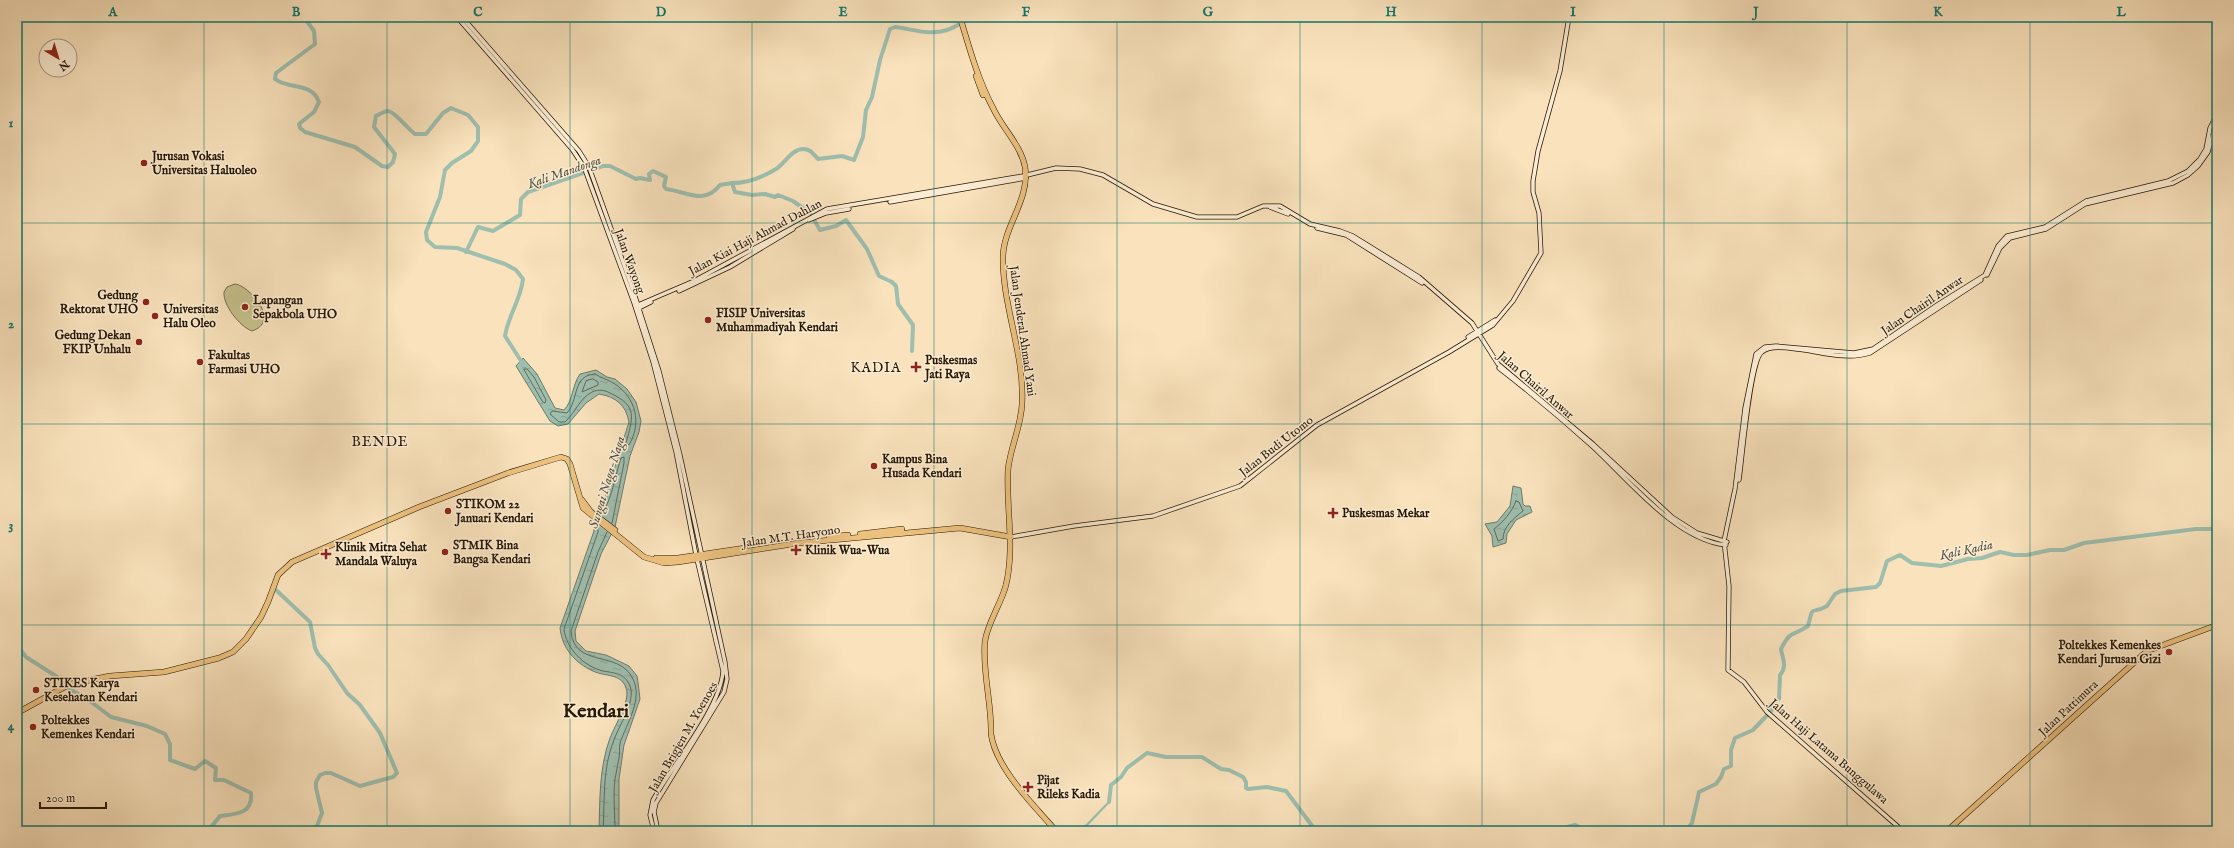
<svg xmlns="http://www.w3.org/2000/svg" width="2234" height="848" font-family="'IM FELL English',serif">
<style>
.grass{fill:#c5c18c;stroke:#766c48}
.water{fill:url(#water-ripples);stroke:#6e7b6a}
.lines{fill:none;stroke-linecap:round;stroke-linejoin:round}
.shore{stroke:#626a59;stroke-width:1}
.canal{stroke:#9ebeae;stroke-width:2.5}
.river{stroke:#9ebeae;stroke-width:4}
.secondary-casing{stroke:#271704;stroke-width:5}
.highway-casing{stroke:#271704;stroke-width:6}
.secondary{stroke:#fbecd3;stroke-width:3.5}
.highway{stroke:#ecc17e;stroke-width:5}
.grid{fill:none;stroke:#0f766e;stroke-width:1;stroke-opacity:0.55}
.poi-dot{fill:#8f2418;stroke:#fbecd3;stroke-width:1.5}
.labels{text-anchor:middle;stroke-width:3;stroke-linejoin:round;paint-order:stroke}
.poi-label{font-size:12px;font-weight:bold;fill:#271704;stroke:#fbecd3;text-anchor:start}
.street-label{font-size:12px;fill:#271704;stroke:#fbecd3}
.water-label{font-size:13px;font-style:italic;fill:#515140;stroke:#fbecd3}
.quarter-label{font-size:14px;letter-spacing:1px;fill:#271704;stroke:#fbecd3}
.town-label{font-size:20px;font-weight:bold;fill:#271704;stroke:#fbecd3}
.neatline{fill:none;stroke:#0f766e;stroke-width:1.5}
.grid-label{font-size:13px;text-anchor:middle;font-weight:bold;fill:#0f766e}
</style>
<defs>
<pattern id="water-ripples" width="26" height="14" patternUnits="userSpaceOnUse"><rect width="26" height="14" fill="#9ebeae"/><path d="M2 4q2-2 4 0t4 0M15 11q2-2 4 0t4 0" fill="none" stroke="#88a394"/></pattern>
</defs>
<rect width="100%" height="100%" fill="#f9e2bc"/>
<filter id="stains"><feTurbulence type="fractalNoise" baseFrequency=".005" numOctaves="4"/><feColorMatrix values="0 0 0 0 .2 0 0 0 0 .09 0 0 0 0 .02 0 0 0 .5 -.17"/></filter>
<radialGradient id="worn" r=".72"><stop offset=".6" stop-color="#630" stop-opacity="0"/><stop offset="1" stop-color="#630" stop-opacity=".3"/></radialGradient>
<path class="grass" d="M 235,284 C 248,285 282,321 252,331 C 239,326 223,305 224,292 L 227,287 Z"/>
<path class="water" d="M 523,358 L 537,374 L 555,408 L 564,410 C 573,401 572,385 580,374 L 596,370 L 607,377 L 615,379 L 627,389 L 636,402 L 641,421 L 639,432 L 630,456 L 615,527 L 601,554 L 575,631 L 576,641 L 586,651 L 606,655 L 629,666 L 637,676 L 638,682 L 640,699 L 624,745 L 619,779 L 619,831 L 599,831 C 600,799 599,768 610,738 C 615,725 631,700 626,688 C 621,673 605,677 593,671 C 575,663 562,648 560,628 L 594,531 L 592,522 L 602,508 L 629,422 C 626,405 616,397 599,394 L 586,403 L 568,424 L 558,426 L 550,421 L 516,366 Z
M 1513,486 L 1521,488 L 1523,504 L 1525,506 L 1530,506 L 1532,512 L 1516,520 L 1507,534 L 1506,543 L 1493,547 L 1492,536 L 1485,524 L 1497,522 L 1510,506 Z"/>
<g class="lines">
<path class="shore" d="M 524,369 L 527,369 L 534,377 L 546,400 L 545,403 L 543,402 Z
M 595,374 C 601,378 609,380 615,384 C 636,398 642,423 629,445 L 626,443 C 633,417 638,406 610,393 C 604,390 599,389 592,392 C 580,398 575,413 565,422 L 559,422 L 550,414 L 552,411 L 567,413 C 579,400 572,375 595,374 Z
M 593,379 L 598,382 L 598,385 L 582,392 L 586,381 Z
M 1516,501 L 1519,502 L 1523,511 C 1513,519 1503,527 1503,539 L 1498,541 L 1494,529 C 1503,522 1512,512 1516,501 Z
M 601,515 C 612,500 615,476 621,458 L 624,457 L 624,463 L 612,523
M 598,524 L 598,532 L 564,629 C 566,648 583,666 603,671 C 614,673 625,673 630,686 C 636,701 619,725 614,740 C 602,770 605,800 603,831
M 607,532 L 598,552 L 571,631 C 574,669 619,649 633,679 C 643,699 627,723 620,743 C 619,748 620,753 619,758 C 618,765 616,772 615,779 C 613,796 615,814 615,831"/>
<path class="canal" d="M 1081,831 L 1109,802"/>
<path class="river" d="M 304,17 L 314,31 L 315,44 L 276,73 L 275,79 C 290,90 312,82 319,102 L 314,112 L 299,124 L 300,128 L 305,132 L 355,147 L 382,166 L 388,167 L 393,162 L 395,154 L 374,127 L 376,116 C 379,115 384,111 388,111 C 394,111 408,129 415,134 L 426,134 L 443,113 L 451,108 L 468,115 L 478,127 L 478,141 L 471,151 L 452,163 L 445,170 L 440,197 L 426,232 L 427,240 L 435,247 L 457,248 L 505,264 L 516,270 L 523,279 C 521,299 508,316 505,336 L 523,364
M 732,183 C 748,183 763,177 776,169 C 785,163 792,149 803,149 C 811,149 813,154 818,159 L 842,156 L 854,160 L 863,137 L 866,110 L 872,97 L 880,60 L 890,29 L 895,27 C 912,29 930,36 947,30 C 956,27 965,20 975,17
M 466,252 L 478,227 L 493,231 L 520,215 L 521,199 L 528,192 L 603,166 L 610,166 L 636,179 L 640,178 L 650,180 L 649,174 L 653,171 L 666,177 L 664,186 L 666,189 C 685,191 704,206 720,185 L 732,183 L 735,192 L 752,195 L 765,194 L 775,197 L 778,195 L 793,201 L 810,213 L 820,230 L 836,226 L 846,220 L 867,249 L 879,276 L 892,282 L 896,286 L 898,304 L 913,325 L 912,351
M 276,590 L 310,622 L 315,648 L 318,654 L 328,665 L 347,693 L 360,705 L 380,733 L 397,773 L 393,777 L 360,786 L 331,773 L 325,773 L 320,775 L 316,782 L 316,788 L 322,813 L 315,831
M 17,639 L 19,648 L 26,657 L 62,680 L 71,690 L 86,698 L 111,717 L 147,726 L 165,734 L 170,744 L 170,760 L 195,769 L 205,761 L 216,768 L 215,780 L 224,780 L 251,793 C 253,814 236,814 220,816 L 212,826 L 215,831
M 1109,802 L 1111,785 L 1121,777 L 1127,768 L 1147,753 L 1166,757 L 1202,757 L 1221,769 L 1229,770 L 1243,777 L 1246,782 L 1246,788 L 1248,789 L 1267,787 L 1286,791 L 1316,831
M 1500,831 L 1518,828 L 1564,828 L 1575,825 L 1587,831
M 1686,831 L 1692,823 L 1699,792 L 1716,784 L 1721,777 L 1724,769 L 1731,766 L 1731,750 L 1735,738 L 1753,730 L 1772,710 L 1770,705 L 1779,699 L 1780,675 C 1788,666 1782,658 1781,649 C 1791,629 1792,637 1808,626 C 1814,602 1810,616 1827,606 L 1835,594 L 1841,591 L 1876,587 L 1880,583 L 1887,561 L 1900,555 L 1912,563 L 1941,566 L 1968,559 L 1982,558 L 2000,552 L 2014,555 L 2027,555 L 2050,550 L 2064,550 L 2084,543 L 2196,529 L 2217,529"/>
<defs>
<path id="secondary" d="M 457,17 L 572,149 L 584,167 L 634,303 L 653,362 L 676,452 L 696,555 L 723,671 C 721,707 672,766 653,800 L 650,815 L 654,831
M 462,17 L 579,151 L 589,167 L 633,290 L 659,371 L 680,455 L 725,662 L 727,679 L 724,692 L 656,803 L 654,812 L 658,831
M 890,202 L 1026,178
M 1270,207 L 1288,214
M 809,220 L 826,213 L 849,209
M 1317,228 L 1346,235 L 1422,283
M 1987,275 L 2000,248 L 2010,238 L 2046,229 L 2085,204 L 2173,183 L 2188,175 L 2198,166 L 2208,152 L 2217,119
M 679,291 L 730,267 L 793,229
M 638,305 L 694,281 L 827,209 L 1023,176 L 1056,168 L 1080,169 L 1103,175 L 1153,204 L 1197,217 L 1237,217 L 1263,206 L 1280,206 L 1310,224 L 1340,231 L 1353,236 L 1419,277 L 1472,323 L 1498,364 L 1593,444 L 1672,517 L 1697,533 L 1727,542
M 639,308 L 651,302
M 1468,337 L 1495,320
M 1499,368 C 1531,393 1562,419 1592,446 C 1628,479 1676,540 1726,545
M 1739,480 C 1742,460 1750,360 1762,352 C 1772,344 1792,349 1804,350 C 1825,353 1849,360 1870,353 L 1981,280
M 1011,537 L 1074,526 L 1153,516 L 1240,486 L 1317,425 L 1449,352 L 1493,325 L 1513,301 L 1541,253 L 1539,213 L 1533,192 L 1533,181 L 1538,151 L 1560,71 L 1569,17
M 1903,831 L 1767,712 L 1744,682 L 1728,670 L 1729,586 L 1724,541 L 1735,489 L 1745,408 L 1756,354 L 1765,347 L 1776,346 L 1854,353 L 1873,349 L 1937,305 L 1985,275 L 1998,246 L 2007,236 L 2045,227 L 2086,201 L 2168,181 L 2188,171 L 2200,159 L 2206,149 L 2210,128 L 2217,114"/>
<path id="highway" d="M 960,17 C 969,47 978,80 993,108 C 1002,128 1021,145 1025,167 C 1030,200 1004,225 1003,256 C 1002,306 1025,354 1022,404 C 1021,427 1010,448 1008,470 C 1006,508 1015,547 1006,585 C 1001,604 988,622 985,641 C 982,672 992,704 991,734 C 996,769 1034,805 1056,831
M 976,76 L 983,95
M 582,500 L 591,512 L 615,530
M 860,534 L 902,529
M 829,537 L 848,535
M 656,558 L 678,558 L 745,548
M 17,713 L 70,684 L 110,676 L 164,672 L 219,658 L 233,652 L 246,639 L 261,617 L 268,602 L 278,575 L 292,562 L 419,507 L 508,473 L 561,457 L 567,459 L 570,464 L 583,508 L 644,557 L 664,563 L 678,562 L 799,543 L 960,528 L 1011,537
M 1947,831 L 2147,651 L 2217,625"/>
</defs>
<use href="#secondary" class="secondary-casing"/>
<use href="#highway" class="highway-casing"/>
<use href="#secondary" class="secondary"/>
<use href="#highway" class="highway"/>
</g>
<path class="grid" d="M 204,17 L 204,831M 387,17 L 387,831M 570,17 L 570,831M 752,17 L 752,831M 934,17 L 934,831M 1117,17 L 1117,831M 1300,17 L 1300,831M 1482,17 L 1482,831M 1664,17 L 1664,831M 1847,17 L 1847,831M 2030,17 L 2030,831M 17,223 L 2217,223M 17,424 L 2217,424M 17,625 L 2217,625"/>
<g class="poi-dot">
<circle cx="144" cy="163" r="4"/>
<circle cx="146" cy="302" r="4"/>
<circle cx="245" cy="307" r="4"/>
<circle cx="155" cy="316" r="4"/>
<circle cx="708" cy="320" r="4"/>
<circle cx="139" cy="342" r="4"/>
<circle cx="200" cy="362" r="4"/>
<path d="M914 361h4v4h4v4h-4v4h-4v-4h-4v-4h4z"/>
<circle cx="874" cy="466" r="4"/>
<circle cx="448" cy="511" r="4"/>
<path d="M1331 507h4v4h4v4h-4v4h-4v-4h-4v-4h4z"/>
<path d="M794 544h4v4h4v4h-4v4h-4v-4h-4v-4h4z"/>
<circle cx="445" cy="552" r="4"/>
<path d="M324 548h4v4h4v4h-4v4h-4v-4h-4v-4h4z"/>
<circle cx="2169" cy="652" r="4"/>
<circle cx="36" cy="690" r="4"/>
<circle cx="33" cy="727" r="4"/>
<path d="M1026 781h4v4h4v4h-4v4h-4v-4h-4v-4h4z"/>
</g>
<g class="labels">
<g class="poi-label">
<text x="152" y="160">Jurusan Vokasi<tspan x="152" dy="14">Universitas Haluoleo</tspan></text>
<text x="138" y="299" text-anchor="end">Gedung<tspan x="138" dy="14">Rektorat UHO</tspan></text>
<text x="253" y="304">Lapangan<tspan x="253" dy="14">Sepakbola UHO</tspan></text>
<text x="163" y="313">Universitas<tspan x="163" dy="14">Halu Oleo</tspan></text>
<text x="716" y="317">FISIP Universitas<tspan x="716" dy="14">Muhammadiyah Kendari</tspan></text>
<text x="131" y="339" text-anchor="end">Gedung Dekan<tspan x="131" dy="14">FKIP Unhalu</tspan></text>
<text x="208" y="359">Fakultas<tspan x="208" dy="14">Farmasi UHO</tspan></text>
<text x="925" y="364">Puskesmas<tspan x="925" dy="14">Jati Raya</tspan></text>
<text x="882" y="463">Kampus Bina<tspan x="882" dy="14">Husada Kendari</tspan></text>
<text x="456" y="508">STIKOM 22<tspan x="456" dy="14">Januari Kendari</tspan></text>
<text x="1342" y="517">Puskesmas Mekar</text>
<text x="453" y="549">STMIK Bina<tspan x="453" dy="14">Bangsa Kendari</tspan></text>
<text x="335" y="551">Klinik Mitra Sehat<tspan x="335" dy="14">Mandala Waluya</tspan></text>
<text x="805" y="554">Klinik Wua-Wua</text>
<text x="2161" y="649" text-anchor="end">Poltekkes Kemenkes<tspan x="2161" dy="14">Kendari Jurusan Gizi</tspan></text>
<text x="44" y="687">STIKES Karya<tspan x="44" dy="14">Kesehatan Kendari</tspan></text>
<text x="41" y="724">Poltekkes<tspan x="41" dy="14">Kemenkes Kendari</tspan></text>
<text x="1037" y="784">Pijat<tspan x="1037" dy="14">Rileks Kadia</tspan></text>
</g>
<g class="street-label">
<text transform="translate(755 237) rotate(-28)" y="4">Jalan Kiai Haji Ahmad Dahlan</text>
<text transform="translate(630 261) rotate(70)" y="4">Jalan Wayong</text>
<text transform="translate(1922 305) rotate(-34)" y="4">Jalan Chairil Anwar</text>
<text transform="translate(1023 331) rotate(82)" y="4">Jalan Jenderal Ahmad Yani</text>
<text transform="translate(1536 385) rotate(41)" y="4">Jalan Chairil Anwar</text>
<text transform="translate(1276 446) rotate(-38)" y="4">Jalan Budi Utomo</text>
<text transform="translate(791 536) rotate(-8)" y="4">Jalan M.T. Haryono</text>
<text transform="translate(2068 708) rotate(-43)" y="4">Jalan Pattimura</text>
<text transform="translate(683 737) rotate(-60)" y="4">Jalan Brigjen M. Yoenoes</text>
<text transform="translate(1829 751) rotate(41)" y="4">Jalan Haji Latama Bunggulawa</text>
</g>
<g class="water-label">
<text transform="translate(564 171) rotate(-19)" y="5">Kali Mandonga</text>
<text transform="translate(606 482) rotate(-73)" y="5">Sungai Naga-Naga</text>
<text transform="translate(1966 549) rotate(-12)" y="5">Kali Kadia</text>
</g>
<g class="quarter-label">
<text x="876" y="372">KADIA</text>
<text x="380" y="446">BENDE</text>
</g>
<g class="town-label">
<text x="596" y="717">Kendari</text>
</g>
</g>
<rect width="2234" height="848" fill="none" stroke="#f9e2bc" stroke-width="44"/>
<g transform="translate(58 58) rotate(142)"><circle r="19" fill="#fbecd3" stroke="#a69780"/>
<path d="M0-3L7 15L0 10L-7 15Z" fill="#8f2418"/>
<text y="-6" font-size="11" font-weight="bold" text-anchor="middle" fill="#271704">N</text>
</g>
<path d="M40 802v6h66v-6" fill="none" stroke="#271704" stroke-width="2"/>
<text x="46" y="802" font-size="12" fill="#271704" stroke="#fbecd3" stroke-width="3" paint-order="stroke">200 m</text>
<rect x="22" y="22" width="2190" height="804" class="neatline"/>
<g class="grid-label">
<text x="113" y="16">A</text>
<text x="296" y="16">B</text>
<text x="478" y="16">C</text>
<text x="661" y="16">D</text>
<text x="843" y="16">E</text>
<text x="1026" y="16">F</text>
<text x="1208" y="16">G</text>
<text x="1391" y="16">H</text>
<text x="1573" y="16">I</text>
<text x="1756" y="16">J</text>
<text x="1938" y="16">K</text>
<text x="2121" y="16">L</text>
<text x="11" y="127">1</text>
<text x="11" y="328">2</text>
<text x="11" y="529">3</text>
<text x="11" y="730">4</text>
</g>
<rect width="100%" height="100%" filter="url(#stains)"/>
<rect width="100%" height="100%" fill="url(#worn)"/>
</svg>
